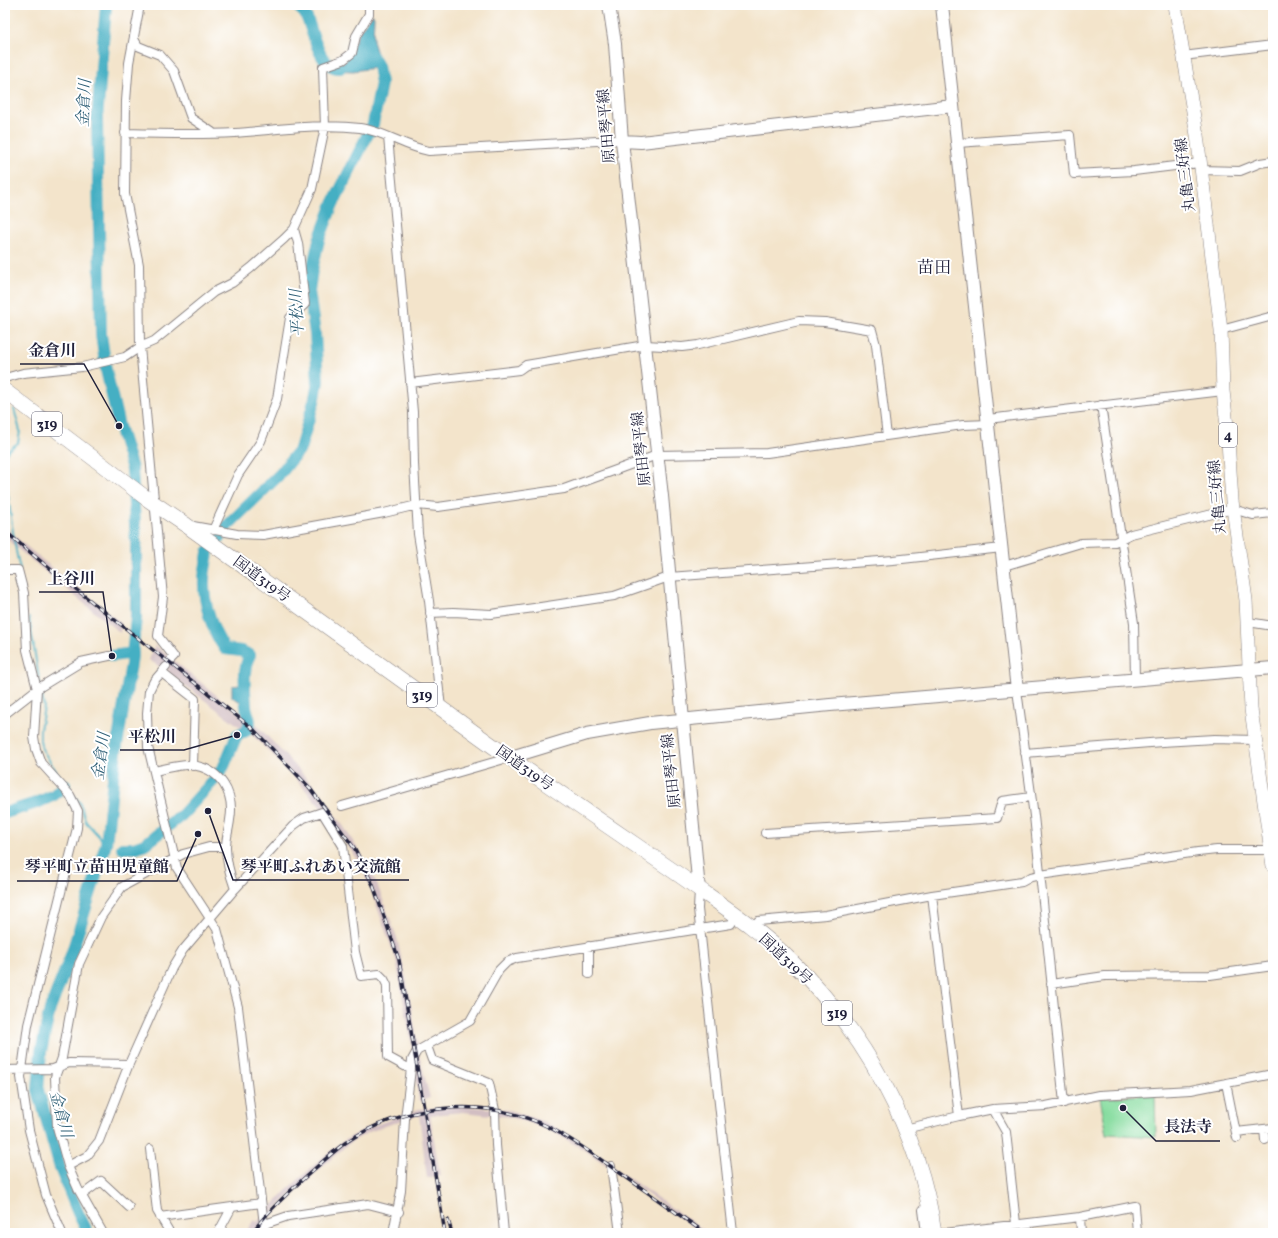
<svg xmlns="http://www.w3.org/2000/svg" width="1278" height="1238" font-family="Vollkorn,'Noto Serif JP',serif">
<style>
.built{fill:#f7d0cb}
.industrial{fill:#d2bec2}
.green{fill:#86dc9f;stroke:#547f6d}
.water{fill:#44afc3;stroke:#33687f}
.lines{fill:none;stroke-linecap:round;stroke-linejoin:round}
.stream{stroke:#44afc3;stroke-width:2}
.river{stroke:#44afc3;stroke-width:12}
.street-casing{stroke:#8a8383;stroke-width:10}
.secondary-casing{stroke:#8a8383;stroke-width:14}
.primary-casing{stroke:#8a8383;stroke-width:14}
.highway-casing{stroke:#8a8383;stroke-width:16}
.street{stroke:#fff;stroke-width:8}
.secondary{stroke:#fff;stroke-width:12}
.primary{stroke:#fff;stroke-width:13}
.highway{stroke:#fff;stroke-width:15}
.rail-casing{stroke:#22223b;stroke-width:3.5}
.rail{stroke:#fff;stroke-width:2;stroke-dasharray:6;stroke-linecap:butt}
.labels{text-anchor:middle;stroke-width:4;stroke-linejoin:round;paint-order:stroke}
.shield{fill:#fff;stroke:#646476;stroke-width:1}
.shield-label{font-size:14px;font-weight:bold;fill:#22223b}
.street-label{font-size:15px;fill:#22223b;stroke:#fff}
.water-label{font-size:16px;font-style:italic;fill:#316178;stroke:#fff}
.quarter-label{font-size:17px;fill:#22223b;stroke:#fff}
.leader{fill:none;stroke:#22223b;stroke-width:1.5}
.callout-dot{fill:#22223b;stroke:#fff;stroke-width:1.5}
.callout-label{font-size:16px;text-anchor:middle;font-weight:bold;fill:#22223b;stroke:#fff;stroke-width:4;stroke-linejoin:round;paint-order:stroke}
</style>
<rect width="100%" height="100%" fill="#fff"/>
<filter id="ink" filterUnits="userSpaceOnUse"><feTurbulence type="fractalNoise" baseFrequency=".025" numOctaves="2"/><feDisplacementMap in="SourceGraphic" scale="8" xChannelSelector="R" yChannelSelector="G"/><feConvolveMatrix kernelMatrix="1 2 1 2 8 2 1 2 1" color-interpolation-filters="sRGB"/></filter>
<filter id="wash" filterUnits="userSpaceOnUse"><feTurbulence type="fractalNoise" baseFrequency=".012" numOctaves="4" result="noise"/><feDisplacementMap in="SourceGraphic" scale="16" xChannelSelector="R" yChannelSelector="G"/><feGaussianBlur stdDeviation="0.9" result="paint"/><feColorMatrix in="noise" values="0 0 0 0 0 0 0 0 0 0 0 0 0 0 0 0 0 1.4 0 .05"/><feComposite in="paint" operator="in"/></filter>
<g filter="url(#wash)">
<rect width="100%" height="100%" fill="#f3e4cb"/>
<path class="built" d="M 5,402 L 8,405 L 11,420 L 5,433 Z"/>
<path class="industrial" d="M 5,528 L 45,562 L 121,623 L 120,633 L 18,549 L 5,537 Z
M 155,645 L 248,721 L 243,729 L 167,672 L 169,669 L 163,665 L 160,667 L 149,660 Z
M 255,723 L 313,785 L 344,827 L 367,864 L 377,884 L 397,938 L 407,983 L 418,1045 L 412,1047 L 396,960 L 370,887 L 361,867 L 339,830 L 324,811 L 289,771 L 249,732 Z
M 419,1054 L 430,1098 L 419,1101 L 413,1062 Z
M 463,1106 L 509,1110 L 542,1121 L 558,1129 L 708,1233 L 702,1233 L 589,1153 L 555,1133 L 539,1126 L 509,1117 L 463,1112 L 430,1115 L 440,1176 L 427,1178 L 419,1115 L 405,1119 L 369,1132 L 348,1144 L 290,1195 L 264,1220 L 255,1233 L 245,1233 L 254,1220 L 257,1222 L 286,1191 L 322,1158 L 345,1140 L 367,1128 L 419,1109 Z"/>
<path class="green" d="M 1155,1094 L 1156,1137 L 1107,1134 L 1100,1098 Z"/>
<path class="water" d="M 372,15 L 374,16 L 373,41 L 381,67 L 353,71 L 328,70 L 328,68 L 346,61 L 359,32 Z
M 241,685 L 241,702 L 232,697 L 232,686 Z"/>
<g class="lines">
<path class="stream" d="M 5,356 L 7,375
M 5,456 L 8,450 L 18,443 L 20,431 L 14,409
M 5,477 C 11,508 12,539 20,569
M 29,618 L 40,685
M 41,689 L 44,707 L 40,730 L 40,741 L 42,749 L 63,782
M 74,796 L 80,803 L 86,822 L 106,844"/>
<path class="river" d="M 296,5 C 299,8 303,11 305,14 C 313,27 317,69 340,68
M 219,538 L 227,526 L 281,473 L 300,449 L 315,398 L 318,381 L 315,334 L 309,291 L 312,270 L 319,240 L 332,206 L 373,124 L 381,83 L 378,66 L 371,54
M 112,656 L 133,653
M 5,813 L 39,802 L 54,795 L 65,785
M 122,848 L 134,848 L 145,844 L 182,815 L 215,779 L 224,766 L 237,735 L 246,731 L 250,723 C 250,717 246,711 246,705 C 245,690 242,669 250,655 L 241,651 L 225,649 C 212,631 203,602 204,580 C 204,571 207,561 208,552
M 88,1233 L 78,1213 L 60,1168 L 38,1090 L 41,1052 L 50,1009 L 71,955 L 106,844 L 116,751 L 131,664 L 136,618 L 136,544 L 132,469 L 119,426 L 106,370 L 101,334 L 97,120 L 106,5"/>
</g>
</g>
<g filter="url(#ink)">
<g class="lines">
<defs>
<path id="street" d="M 140,5 L 129,63 L 126,101 L 125,194 L 139,265 L 140,347 L 163,597 L 158,636 L 174,657 L 170,661
M 134,39 L 138,46 L 160,55 L 174,71 L 191,118 L 212,132
M 1183,56 L 1273,45
M 125,133 C 162,134 198,135 235,133 C 276,130 319,123 360,128 C 384,131 405,147 429,151 L 614,140 L 622,141
M 388,137 L 413,412 L 414,464 L 418,534 L 429,601 L 441,708
M 958,143 L 1070,135 L 1074,174 L 1134,171 L 1199,163
M 1200,170 L 1240,171 L 1260,163 L 1273,161
M 1221,330 L 1273,316
M 5,378 L 23,373 L 82,367 L 125,357 L 140,347 L 154,341 L 214,292 L 232,283 L 251,268 L 284,239 L 294,229 L 312,189 L 325,127 L 323,67 L 343,60 L 352,53 L 356,36 L 369,14 L 369,5
M 410,383 L 519,370 L 526,365 L 645,345 L 682,347 L 698,345 L 799,321 L 825,322 L 872,330 L 876,345 L 887,436
M 1101,405 L 1134,623 L 1135,680
M 988,419 L 1223,391
M 193,526 L 237,534 L 263,535 L 384,513 L 417,505 L 438,507 L 564,489 L 657,455 L 767,453 L 963,425 L 989,424
M 213,530 L 238,475 L 261,441 L 277,399 L 290,318 L 305,304 L 298,243 L 294,229
M 1004,566 L 1081,543 L 1115,542 L 1131,534 L 1233,509 L 1253,515 L 1273,513
M 5,570 L 18,570 L 24,593 L 27,650 L 37,689 L 34,737 L 36,749 L 41,763 L 70,795 L 78,811 L 77,828 L 28,1025 L 21,1077 L 29,1130 L 46,1195 L 62,1233
M 430,613 L 453,612 L 491,614 L 534,608 L 614,596 L 669,577 L 893,560 L 1002,548
M 1248,622 L 1273,626
M 166,667 L 154,681 L 149,691 L 147,713 L 148,747 L 177,868 L 217,929 L 238,1007 L 265,1233
M 162,673 L 195,699 L 193,766
M 1017,690 L 1034,816 L 1064,1103
M 5,714 L 37,689 L 81,662 L 109,656
M 1025,753 L 1162,742 L 1214,739 L 1255,740
M 154,771 C 166,769 179,764 191,765 C 220,768 235,793 230,820 C 229,829 226,838 226,847 C 226,862 230,875 235,889
M 342,806 L 508,758
M 765,833 L 997,818 L 1002,801 L 1031,797
M 699,890 L 698,909 L 733,1233
M 932,895 L 959,1116
M 751,928 L 758,921 L 826,915 L 932,895 L 1022,882 L 1031,877 L 1040,875 L 1198,852 L 1217,850 L 1270,850 L 1273,849
M 589,946 L 589,974
M 1051,984 L 1105,976 L 1210,975 L 1273,966
M 427,1046 L 432,1060 L 489,1083 L 495,1110 L 496,1145 L 504,1233
M 5,1070 L 53,1069 L 69,1063 L 129,1064
M 1226,1083 L 1237,1138
M 993,1109 L 1006,1132 L 1017,1233
M 905,1129 L 959,1116 L 993,1109 L 1046,1106 L 1099,1095 L 1191,1090 L 1273,1074
M 1264,1129 L 1265,1140
M 1236,1132 L 1273,1128
M 150,1149 L 157,1211 L 170,1233
M 68,1166 L 87,1156 L 99,1141 L 129,1064 L 172,968 L 183,950 L 235,889 L 293,826 L 304,818 L 322,812 L 343,846 L 355,952 L 361,976 L 379,974 L 384,979 L 387,985 L 388,1057 L 410,1069
M 611,1166 L 620,1233
M 82,1195 L 101,1181 L 129,1207
M 923,1210 L 926,1233
M 160,1217 L 261,1203
M 1080,1217 L 1081,1233
M 265,1224 L 288,1216 L 368,1204 L 399,1212
M 103,1233 L 78,1189 L 68,1166 L 57,1127 L 55,1077 L 62,1058 L 79,964 L 101,917 L 122,887 L 183,854 L 209,847 L 226,847
M 218,1233 L 232,1207
M 393,1233 L 401,1191 L 405,1119 L 412,1060 L 417,1051 L 470,1021 L 499,970 L 507,962 L 517,958 L 731,924 L 736,916
M 944,1233 L 1080,1217 L 1135,1206 L 1137,1233"/>
<path id="secondary" d="M 609,5 L 615,44 L 622,141 L 662,496 L 699,890
M 942,5 L 1017,690
M 622,141 L 641,142 L 953,106
M 508,758 L 587,734 L 650,723 L 830,705 L 1273,668"/>
<path id="primary" d="M 1175,5 L 1197,135 L 1221,330 L 1223,391 L 1227,426 L 1232,501 L 1246,600 L 1251,709 L 1273,866"/>
<path id="highway" d="M 5,391 L 146,498 L 186,525 C 265,582 345,639 424,696 C 452,716 481,738 510,758 C 568,799 627,839 685,879 C 721,905 759,929 790,960 C 864,1031 920,1131 934,1233"/>
</defs>
<use href="#street" class="street-casing"/>
<use href="#secondary" class="secondary-casing"/>
<use href="#primary" class="primary-casing"/>
<use href="#highway" class="highway-casing"/>
<use href="#street" class="street"/>
<use href="#secondary" class="secondary"/>
<use href="#primary" class="primary"/>
<use href="#highway" class="highway"/>
<defs>
<path id="rail" d="M 5,531 L 44,564 L 252,728 L 309,787 L 355,849 L 373,885 L 399,960 L 445,1233
M 448,1220 L 452,1233
M 252,1233 C 266,1213 284,1197 302,1180 C 316,1168 330,1154 345,1143 C 401,1105 480,1096 542,1124 C 565,1134 585,1149 606,1163 C 639,1186 672,1210 705,1233"/>
</defs>
<use href="#rail" class="rail-casing"/>
<use href="#rail" class="rail"/>
</g>
</g>
<g class="labels">
<g class="shield">
<rect x="32" y="412" width="30" height="24" rx="3"/>
<rect x="1219" y="423" width="18" height="24" rx="3"/>
<rect x="407" y="683" width="30" height="24" rx="3"/>
<rect x="822" y="1001" width="30" height="24" rx="3"/>
</g>
<g class="shield-label">
<text x="47" y="429">319</text>
<text x="1228" y="440">4</text>
<text x="422" y="700">319</text>
<text x="837" y="1018">319</text>
</g>
<g class="street-label">
<text transform="translate(606 126) rotate(-95)" y="5">原田琴平線</text>
<text transform="translate(1185 175) rotate(-97)" y="5">丸亀三好線</text>
<text transform="translate(641 449) rotate(-96)" y="5">原田琴平線</text>
<text transform="translate(1217 497) rotate(-95)" y="5">丸亀三好線</text>
<text transform="translate(262 579) rotate(36)" y="5">国道319号</text>
<text transform="translate(525 768) rotate(35)" y="5">国道319号</text>
<text transform="translate(671 771) rotate(-96)" y="5">原田琴平線</text>
<text transform="translate(786 959) rotate(43)" y="5">国道319号</text>
</g>
<g class="water-label">
<text transform="translate(83 103) rotate(-87)" y="6">金倉川</text>
<text transform="translate(296 313) rotate(-93)" y="6">平松川</text>
<text transform="translate(100 756) rotate(-82)" y="6">金倉川</text>
<text transform="translate(62 1114) rotate(75)" y="6">金倉川</text>
</g>
<g class="quarter-label">
<text x="934" y="273">苗田</text>
</g>
</g>
<path class="leader" d="M119 426L84 364H20M112 656L103 592H39M237 735L184 750H120M208 811L233 880H409M198 834L177 881H17M1123 1108L1156 1141H1220"/>
<g class="callout-dot">
<circle cx="119" cy="426" r="4"/>
<circle cx="112" cy="656" r="4"/>
<circle cx="237" cy="735" r="4"/>
<circle cx="208" cy="811" r="4"/>
<circle cx="198" cy="834" r="4"/>
<circle cx="1123" cy="1108" r="4"/>
</g>
<g class="callout-label">
<text x="52" y="356">金倉川</text>
<text x="71" y="584">上谷川</text>
<text x="152" y="742">平松川</text>
<text x="321" y="872">琴平町ふれあい交流館</text>
<text x="97" y="872">琴平町立苗田児童館</text>
<text x="1188" y="1132">長法寺</text>
</g>
<rect width="1278" height="1238" fill="none" stroke="#fff" stroke-width="20"/>
</svg>
